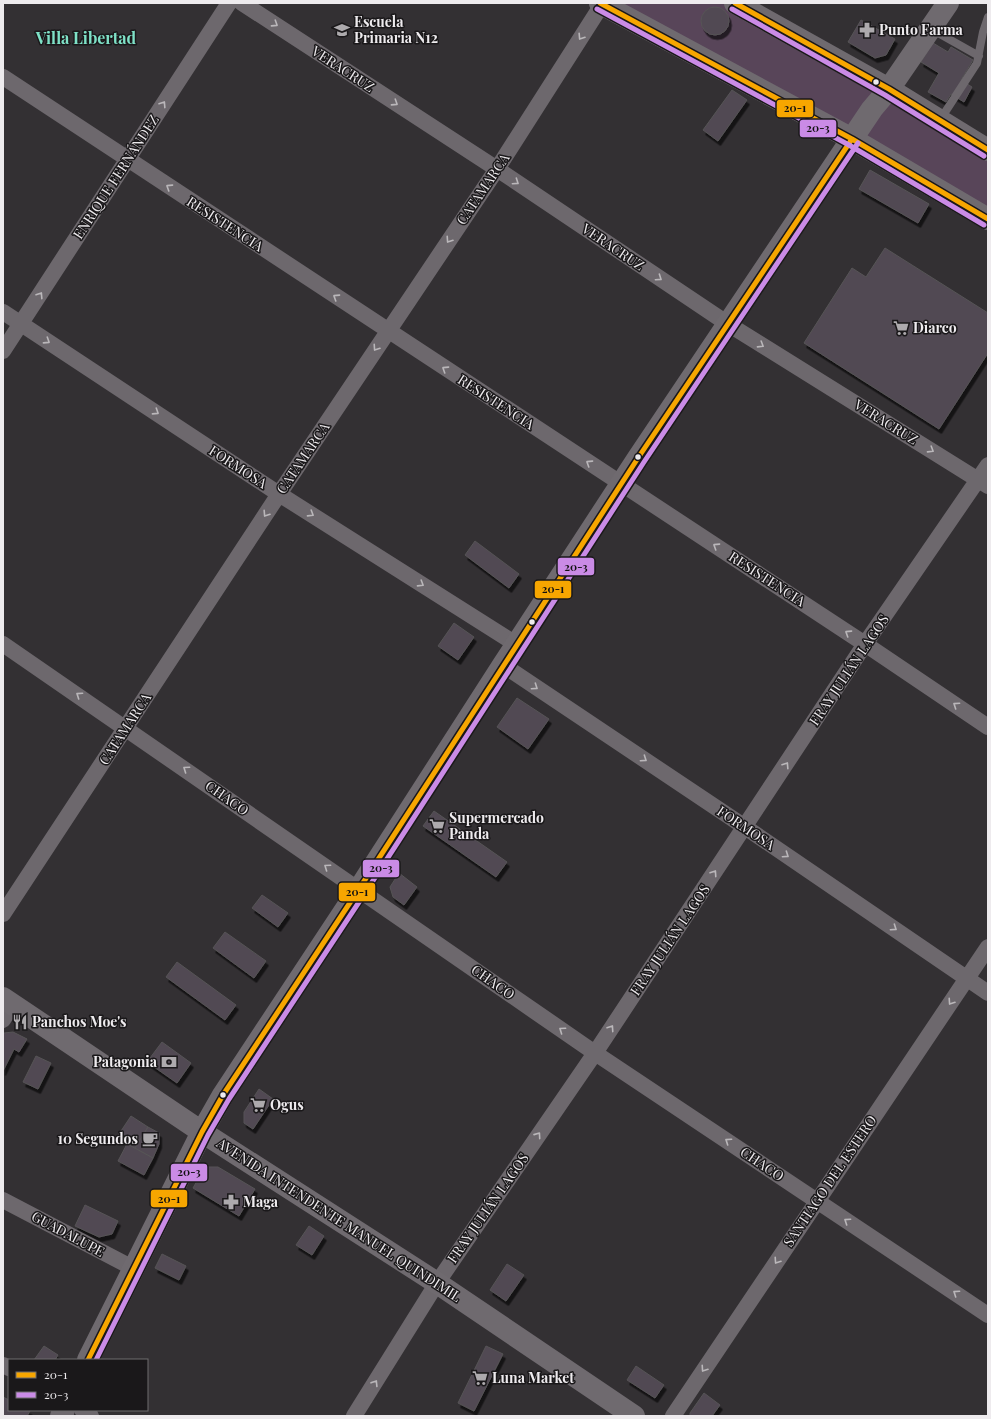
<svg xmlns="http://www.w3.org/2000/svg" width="991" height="1419" font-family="'Playfair Display',serif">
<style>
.green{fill:#584559}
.building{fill:#514952;stroke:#565456;filter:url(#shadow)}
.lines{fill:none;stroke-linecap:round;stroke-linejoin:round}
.lane{stroke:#6d686d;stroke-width:8}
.street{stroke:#6d686d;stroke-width:16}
.secondary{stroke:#6f6a6f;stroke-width:22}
.bus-1-casing{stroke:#1a181a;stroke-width:8}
.bus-2-casing{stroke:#1a181a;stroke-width:8}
.bus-1{stroke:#f7a600;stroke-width:5}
.bus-2{stroke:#ca8be6;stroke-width:5}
.oneway{stroke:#bab7ba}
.bus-dot{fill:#eeebee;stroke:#1a181a;stroke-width:1.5}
.labels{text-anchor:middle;stroke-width:3;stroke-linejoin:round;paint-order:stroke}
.poi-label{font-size:14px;font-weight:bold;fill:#eeebee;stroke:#1a181a;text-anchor:start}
.street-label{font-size:14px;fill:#eeebee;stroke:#1a181a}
.quarter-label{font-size:16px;font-weight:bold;fill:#7fe1c7;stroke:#1a181a}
.line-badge{stroke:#1a181a;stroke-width:1.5}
.pale-badge-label{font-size:11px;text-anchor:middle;font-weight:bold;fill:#111}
</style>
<defs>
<filter id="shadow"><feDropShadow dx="2.5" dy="4.5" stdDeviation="0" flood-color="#0009"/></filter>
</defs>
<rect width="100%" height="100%" fill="#333033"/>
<path class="green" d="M 600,3 L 735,3 L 988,150 L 988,219 Z"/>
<path class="building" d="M701 21a14 14 0 1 1 28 0a14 14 0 1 1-28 0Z
M 861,20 L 895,39 L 886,55 L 875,58 L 848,42 Z
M 933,43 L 948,52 L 951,47 L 973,60 L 961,80 L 972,87 L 964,102 L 951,94 L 946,102 L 928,92 L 939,73 L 921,62 Z
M 732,90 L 747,100 L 718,141 L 703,130 Z
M 870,170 L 929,204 L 918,223 L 859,189 Z
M 885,248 L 988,313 L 988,353 L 939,429 L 804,343 L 852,268 L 866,277 Z
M 475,541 L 519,574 L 509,588 L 465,555 Z
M 454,623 L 474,637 L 458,660 L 438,646 Z
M 517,698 L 549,719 L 528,749 L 497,727 Z
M 434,811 L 507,862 L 496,877 L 423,826 Z
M 399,873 L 417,887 L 404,905 L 393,897 L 390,887 Z
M 262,895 L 288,913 L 278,927 L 252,908 Z
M 225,932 L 266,961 L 254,978 L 213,948 Z
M 177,962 L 236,1005 L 225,1020 L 166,977 Z
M 13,1032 L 27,1039 L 19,1052 L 14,1049 L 3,1071 L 3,1036 L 4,1033 Z
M 162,1042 L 191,1063 L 177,1083 L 147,1062 Z
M 36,1056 L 51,1063 L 38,1089 L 23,1082 Z
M 259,1089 L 273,1099 L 253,1129 L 244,1123 L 244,1112 Z
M 131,1116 L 148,1127 L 135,1148 L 117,1137 Z
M 148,1127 L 159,1133 L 159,1144 L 153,1158 L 135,1148 Z
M 127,1144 L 153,1158 L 144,1175 L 118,1161 Z
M 205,1167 L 218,1167 L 255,1189 L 239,1216 L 193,1188 Z
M 85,1205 L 118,1221 L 112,1234 L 99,1237 L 75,1226 Z
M 309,1226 L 324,1236 L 312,1255 L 296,1245 Z
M 162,1254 L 186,1266 L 179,1280 L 155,1268 Z
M 507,1264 L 524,1275 L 506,1301 L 490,1290 Z
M 44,1346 L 58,1355 L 55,1360 L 34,1360 Z
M 486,1346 L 503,1354 L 474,1411 L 458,1403 Z
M 636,1366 L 664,1385 L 655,1398 L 627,1380 Z
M 704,1393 L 720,1405 L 712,1416 L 690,1416 L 690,1413 Z
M 3,1397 L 9,1400 L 9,1410 L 29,1410 L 30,1411 L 27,1416 L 3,1416 Z"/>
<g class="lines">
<path class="lane" d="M 931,29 L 979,56
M 940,120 L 977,63 L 983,32 L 988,17"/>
<path class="street" d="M 242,3 L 497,169 L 728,324 L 988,486
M 3,77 L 865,644 L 988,727
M 3,312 L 279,494 L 516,644
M 3,351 L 229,3
M 3,644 L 595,1053 L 988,1315
M 503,665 L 745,827 L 988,993
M 3,914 L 279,494 L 497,169 L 603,3
M 3,1020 L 12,1005
M 3,1200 L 133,1268
M 3,1365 L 9,1368
M 82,1410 L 91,1416
M 354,1416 L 437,1283 L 595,1053 L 865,644 L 988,465
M 673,1416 L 988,947"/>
<path class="secondary" d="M 600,3 L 852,139 L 988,219
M 735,3 L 889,89 L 988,150
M 3,998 L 202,1132 L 437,1283 L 634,1416
M 88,1360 L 202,1132 L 223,1095 L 359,889 L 503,665 L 638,458 L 872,109 L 889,89 L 948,3
M 61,1416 L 64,1410"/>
<defs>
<path id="bus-1" d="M 600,3 L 852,139 L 988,219
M 735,3 L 889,89 L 988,150
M 88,1360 L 202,1132 L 223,1095 L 359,889 L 638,458 L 852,139"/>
<path id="bus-2" d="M 597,9 L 849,145 L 984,225
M 732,9 L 885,95 L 984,156
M 96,1360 L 208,1135 L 229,1099 L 365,893 L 644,462 L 858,143"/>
</defs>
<use href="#bus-1" class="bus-1-casing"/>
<use href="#bus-2" class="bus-2-casing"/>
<use href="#bus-1" class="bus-1"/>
<use href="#bus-2" class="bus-2"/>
</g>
<defs><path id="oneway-chevron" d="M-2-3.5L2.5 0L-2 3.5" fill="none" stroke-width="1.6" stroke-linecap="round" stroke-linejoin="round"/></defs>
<g class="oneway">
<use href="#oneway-chevron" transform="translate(275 24) rotate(33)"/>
<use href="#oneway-chevron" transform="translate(581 37) rotate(123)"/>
<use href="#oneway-chevron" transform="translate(395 103) rotate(33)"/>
<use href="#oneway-chevron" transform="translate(163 104) rotate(-57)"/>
<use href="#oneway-chevron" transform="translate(516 182) rotate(34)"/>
<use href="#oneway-chevron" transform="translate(169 187) rotate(-147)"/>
<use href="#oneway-chevron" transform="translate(449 240) rotate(124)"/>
<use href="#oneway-chevron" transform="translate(659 278) rotate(34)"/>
<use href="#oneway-chevron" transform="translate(40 295) rotate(-57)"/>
<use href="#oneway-chevron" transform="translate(336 297) rotate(-147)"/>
<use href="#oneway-chevron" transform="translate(47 341) rotate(33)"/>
<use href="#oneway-chevron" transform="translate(761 345) rotate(32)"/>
<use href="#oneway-chevron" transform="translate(376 348) rotate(124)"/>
<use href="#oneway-chevron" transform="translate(445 369) rotate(-147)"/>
<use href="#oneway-chevron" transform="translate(156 412) rotate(33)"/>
<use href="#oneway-chevron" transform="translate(931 450) rotate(32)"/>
<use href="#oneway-chevron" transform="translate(589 463) rotate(-147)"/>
<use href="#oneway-chevron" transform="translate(266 514) rotate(123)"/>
<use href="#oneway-chevron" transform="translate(311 514) rotate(32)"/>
<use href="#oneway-chevron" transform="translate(716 546) rotate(-147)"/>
<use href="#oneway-chevron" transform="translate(421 584) rotate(32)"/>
<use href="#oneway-chevron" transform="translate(848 633) rotate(-147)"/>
<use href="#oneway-chevron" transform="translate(535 687) rotate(34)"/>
<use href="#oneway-chevron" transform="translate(79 695) rotate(-146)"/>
<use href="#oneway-chevron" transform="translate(956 705) rotate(-146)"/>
<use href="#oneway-chevron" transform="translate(644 759) rotate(34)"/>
<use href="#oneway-chevron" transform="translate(786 765) rotate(-57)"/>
<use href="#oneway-chevron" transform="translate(186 769) rotate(-145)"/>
<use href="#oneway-chevron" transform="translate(786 855) rotate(34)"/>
<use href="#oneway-chevron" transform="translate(327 867) rotate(-145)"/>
<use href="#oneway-chevron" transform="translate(714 873) rotate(-56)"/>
<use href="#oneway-chevron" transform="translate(894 928) rotate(34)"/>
<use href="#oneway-chevron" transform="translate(951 1002) rotate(124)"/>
<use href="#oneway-chevron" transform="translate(611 1028) rotate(-56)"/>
<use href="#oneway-chevron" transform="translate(562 1030) rotate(-145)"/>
<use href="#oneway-chevron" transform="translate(538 1135) rotate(-55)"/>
<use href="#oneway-chevron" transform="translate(728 1141) rotate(-146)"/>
<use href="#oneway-chevron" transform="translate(847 1221) rotate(-146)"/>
<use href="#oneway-chevron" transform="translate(777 1261) rotate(124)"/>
<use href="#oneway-chevron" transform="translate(956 1293) rotate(-146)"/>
<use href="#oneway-chevron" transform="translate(704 1369) rotate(124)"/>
<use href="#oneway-chevron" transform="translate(375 1383) rotate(-58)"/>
</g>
<defs>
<symbol id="school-bare" viewBox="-9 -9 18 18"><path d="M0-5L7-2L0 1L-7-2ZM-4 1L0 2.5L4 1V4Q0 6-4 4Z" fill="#adaaad" stroke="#1a181a" stroke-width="2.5" paint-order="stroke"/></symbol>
<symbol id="pharmacy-bare" viewBox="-9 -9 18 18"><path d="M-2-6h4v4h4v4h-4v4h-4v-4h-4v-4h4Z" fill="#adaaad" stroke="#1a181a" stroke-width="2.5" paint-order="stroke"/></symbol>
<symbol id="supermarket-bare" viewBox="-9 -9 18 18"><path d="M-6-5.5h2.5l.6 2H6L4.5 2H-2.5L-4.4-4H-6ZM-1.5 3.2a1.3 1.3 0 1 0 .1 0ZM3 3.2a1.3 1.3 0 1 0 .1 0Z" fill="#adaaad" stroke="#1a181a" stroke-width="2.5" paint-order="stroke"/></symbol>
<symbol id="restaurant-bare" viewBox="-9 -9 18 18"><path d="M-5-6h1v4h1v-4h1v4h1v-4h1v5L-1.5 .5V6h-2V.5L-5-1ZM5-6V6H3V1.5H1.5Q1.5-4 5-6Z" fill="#adaaad" stroke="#1a181a" stroke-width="2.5" paint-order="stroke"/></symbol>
<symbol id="bank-bare" viewBox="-9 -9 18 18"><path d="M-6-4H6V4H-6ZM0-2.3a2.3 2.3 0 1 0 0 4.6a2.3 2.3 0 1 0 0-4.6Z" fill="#adaaad" stroke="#1a181a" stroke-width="2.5" paint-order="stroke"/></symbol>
<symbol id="cafe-bare" viewBox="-9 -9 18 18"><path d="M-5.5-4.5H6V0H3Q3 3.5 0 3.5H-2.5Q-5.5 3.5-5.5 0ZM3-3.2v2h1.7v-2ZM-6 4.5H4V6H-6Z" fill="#adaaad" stroke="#1a181a" stroke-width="2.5" paint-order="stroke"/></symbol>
</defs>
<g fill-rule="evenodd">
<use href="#school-bare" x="331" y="19" width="22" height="22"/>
<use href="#pharmacy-bare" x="856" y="19" width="22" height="22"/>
<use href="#supermarket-bare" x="890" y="317" width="22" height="22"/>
<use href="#supermarket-bare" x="426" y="815" width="22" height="22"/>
<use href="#restaurant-bare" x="9" y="1011" width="22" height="22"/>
<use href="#bank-bare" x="158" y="1051" width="22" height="22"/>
<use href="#supermarket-bare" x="247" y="1094" width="22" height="22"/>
<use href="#cafe-bare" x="139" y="1128" width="22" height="22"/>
<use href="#pharmacy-bare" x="220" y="1191" width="22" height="22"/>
<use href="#supermarket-bare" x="469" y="1367" width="22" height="22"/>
</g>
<g class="bus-dot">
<circle cx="876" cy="82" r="3.5"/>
<circle cx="638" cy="457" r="3.5"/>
<circle cx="532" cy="622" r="3.5"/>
<circle cx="223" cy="1095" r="3.5"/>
</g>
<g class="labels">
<g class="poi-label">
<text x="354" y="27">Escuela<tspan x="354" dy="16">Primaria N12</tspan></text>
<text x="879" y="35">Punto Farma</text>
<text x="913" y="333">Diarco</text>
<text x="449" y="823">Supermercado<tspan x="449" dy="16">Panda</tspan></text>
<text x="32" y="1027">Panchos Moe's</text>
<text x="157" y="1067" text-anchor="end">Patagonia</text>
<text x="270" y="1110">Ogus</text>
<text x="138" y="1144" text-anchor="end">10 Segundos</text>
<text x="243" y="1207">Maga</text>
<text x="492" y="1383">Luna Market</text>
</g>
<g class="street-label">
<text transform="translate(343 69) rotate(33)" y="5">VERACRUZ</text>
<text transform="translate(116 177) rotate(-57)" y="5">ENRIQUE FERNÁNDEZ</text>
<text transform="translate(483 189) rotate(-56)" y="5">CATAMARCA</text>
<text transform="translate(225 224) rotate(33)" y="5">RESISTENCIA</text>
<text transform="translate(613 247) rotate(34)" y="5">VERACRUZ</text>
<text transform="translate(496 402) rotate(33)" y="5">RESISTENCIA</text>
<text transform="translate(886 422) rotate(32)" y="5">VERACRUZ</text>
<text transform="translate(303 458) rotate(-56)" y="5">CATAMARCA</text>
<text transform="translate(238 467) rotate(33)" y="5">FORMOSA</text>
<text transform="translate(767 579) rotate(33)" y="5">RESISTENCIA</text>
<text transform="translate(849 670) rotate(-56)" y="5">FRAY JULIÁN LAGOS</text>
<text transform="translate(125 729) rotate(-57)" y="5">CATAMARCA</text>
<text transform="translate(227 798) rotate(35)" y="5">CHACO</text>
<text transform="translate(746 828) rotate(34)" y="5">FORMOSA</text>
<text transform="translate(670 940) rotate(-56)" y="5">FRAY JULIÁN LAGOS</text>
<text transform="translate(493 982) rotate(35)" y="5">CHACO</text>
<text transform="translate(762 1164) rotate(34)" y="5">CHACO</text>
<text transform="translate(830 1181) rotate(-56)" y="5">SANTIAGO DEL ESTERO</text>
<text transform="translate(488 1208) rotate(-55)" y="5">FRAY JULIÁN LAGOS</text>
<text transform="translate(339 1220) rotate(33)" y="5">AVENIDA INTENDENTE MANUEL QUINDIMIL</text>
<text transform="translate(68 1234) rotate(28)" y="5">GUADALUPE</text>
</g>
<g class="quarter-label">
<text x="86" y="44">Villa Libertad</text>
</g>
</g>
<g class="line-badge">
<rect x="776" y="99" width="38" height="19" rx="4" fill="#f7a600"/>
<rect x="799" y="119" width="38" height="19" rx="4" fill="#ca8be6"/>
<rect x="557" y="557" width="38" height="19" rx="4" fill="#ca8be6"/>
<rect x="534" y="580" width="38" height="19" rx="4" fill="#f7a600"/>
<rect x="362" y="859" width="38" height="19" rx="4" fill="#ca8be6"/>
<rect x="338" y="882" width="38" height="20" rx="4" fill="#f7a600"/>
<rect x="170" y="1163" width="38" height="19" rx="4" fill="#ca8be6"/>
<rect x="150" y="1189" width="38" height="19" rx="4" fill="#f7a600"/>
</g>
<g class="pale-badge-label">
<text x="795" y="112">20-1</text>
<text x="818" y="132">20-3</text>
<text x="576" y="571">20-3</text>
<text x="553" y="593">20-1</text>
<text x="381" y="872">20-3</text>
<text x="357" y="896">20-1</text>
<text x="189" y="1176">20-3</text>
<text x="169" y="1203">20-1</text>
</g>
<rect width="991" height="1419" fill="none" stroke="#eeebee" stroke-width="8"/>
<rect x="8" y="1359" width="140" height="52" fill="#1a181a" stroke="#6f6c6f"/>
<rect x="16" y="1372" width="20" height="6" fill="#f7a600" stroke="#6f6c6f"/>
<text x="44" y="1379" font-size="12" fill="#eeebee">20-1</text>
<rect x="16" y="1392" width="20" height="6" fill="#ca8be6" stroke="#6f6c6f"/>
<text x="44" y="1399" font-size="12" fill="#eeebee">20-3</text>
</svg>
